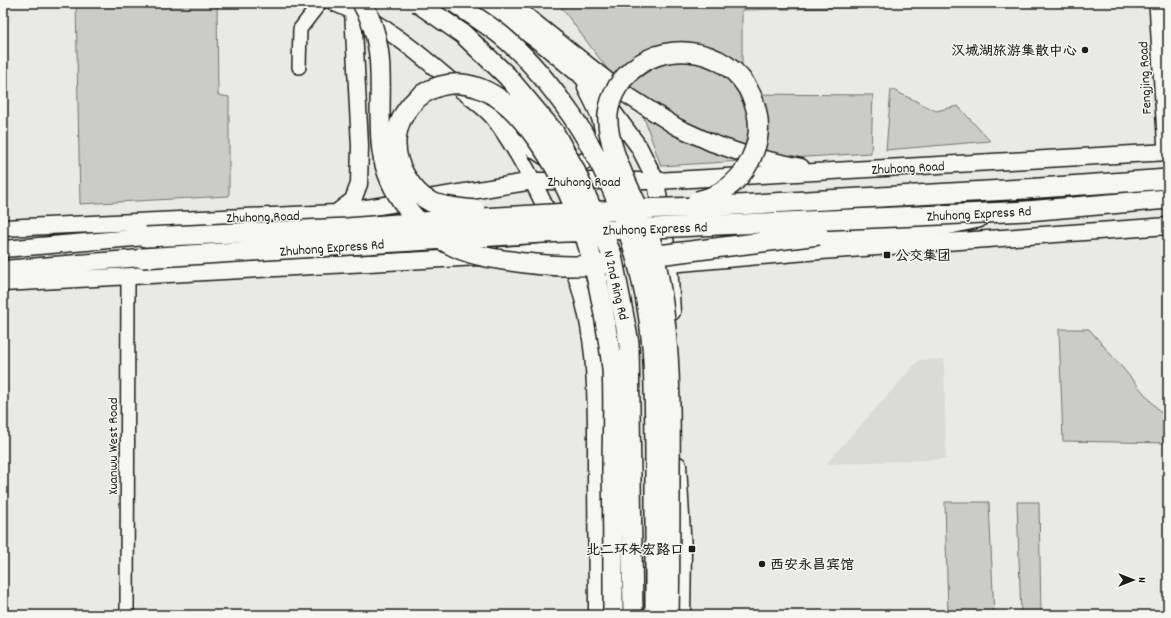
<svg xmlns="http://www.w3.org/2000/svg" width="1171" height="618" font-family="Dekko,'LXGW WenKai TC',sans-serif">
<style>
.built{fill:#dadad6}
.green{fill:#cbcbc7;stroke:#747472}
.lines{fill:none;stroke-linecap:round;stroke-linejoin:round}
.minor-casing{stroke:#1c1c1c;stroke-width:16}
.major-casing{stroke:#1c1c1c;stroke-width:19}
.highway-casing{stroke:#1c1c1c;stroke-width:22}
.minor{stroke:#f6f6f2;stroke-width:13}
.major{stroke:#f6f6f2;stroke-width:16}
.highway{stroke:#f6f6f2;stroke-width:19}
.highway-bridge-casing{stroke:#1c1c1c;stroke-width:22;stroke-linecap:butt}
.highway-bridge{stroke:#f6f6f2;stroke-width:19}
.poi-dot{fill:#1c1c1c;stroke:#f6f6f2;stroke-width:1.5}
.labels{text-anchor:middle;stroke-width:3;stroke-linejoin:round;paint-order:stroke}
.poi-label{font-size:14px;font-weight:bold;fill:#1c1c1c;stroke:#f6f6f2;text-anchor:end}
.street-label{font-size:14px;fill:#1c1c1c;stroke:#f6f6f2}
</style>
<rect width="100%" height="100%" fill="#e9e9e5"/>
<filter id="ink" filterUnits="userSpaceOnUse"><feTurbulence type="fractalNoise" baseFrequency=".025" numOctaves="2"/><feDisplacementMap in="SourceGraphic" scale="8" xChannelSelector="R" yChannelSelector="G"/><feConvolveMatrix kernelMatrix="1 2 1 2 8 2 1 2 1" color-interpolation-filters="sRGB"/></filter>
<g filter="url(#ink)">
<path class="built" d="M 944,359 L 946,459 L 826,464 L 919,360 Z"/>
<path class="green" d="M 76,3 L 217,3 L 218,95 L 229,97 L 229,196 L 80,204 Z
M 558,3 L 879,3 L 878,7 L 742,10 L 742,94 L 873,95 L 871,153 L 661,166 L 644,118 Z
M 891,89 L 936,111 L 958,106 L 990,141 L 886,150 Z
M 1059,329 L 1089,329 L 1168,421 L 1168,443 L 1063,441 Z
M 945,502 L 989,502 L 994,615 L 948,615 Z
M 1017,502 L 1039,502 L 1041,615 L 1021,615 Z"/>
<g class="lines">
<defs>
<path id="minor" d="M 1156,3 L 1165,152
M 299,67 L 300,29 L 320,3
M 127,615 L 128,278"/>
<path id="major" d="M 335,3 C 383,22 420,54 459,88 C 470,97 485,107 494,118 C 518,150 536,187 553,223
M 510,3 L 619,90 L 677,127 L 712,143 L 750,156 L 801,167
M 576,70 L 608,105 L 639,147 L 656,181 L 669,264 L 672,312
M 504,124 C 521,136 536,155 556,162 C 575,170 604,158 603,134 C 603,119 593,102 586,88
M 336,213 L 353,200 L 359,184 L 360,146 L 353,10
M 3,228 L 336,213 L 533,181 L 656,181 L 1168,152
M 3,249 L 146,237
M 502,255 L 565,250 L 669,264 L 807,252 L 1168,226
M 568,255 C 599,326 596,397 596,473 C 596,520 597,568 597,615
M 3,269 L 142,258
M 3,283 L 479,257
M 678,465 L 683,550 L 682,615"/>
<path id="highway" d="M 488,3 L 546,45 L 576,70
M 1025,189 L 1168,179
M 1027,211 L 1168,199
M 819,235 L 946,225 L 978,218"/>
</defs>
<use href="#minor" class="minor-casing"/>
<use href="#major" class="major-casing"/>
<use href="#highway" class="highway-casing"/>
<use href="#minor" class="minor"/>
<use href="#major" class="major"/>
<use href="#highway" class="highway"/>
<defs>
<path id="highway-bridge" d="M 362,3 C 391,51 375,99 382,151 C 388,192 418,230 455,247 C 476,257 502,260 525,263 C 551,266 578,268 604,264
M 418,3 L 463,34 L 507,76 L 554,132 L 574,168 L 612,255 L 629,343 L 633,615
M 455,3 C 469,13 484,22 497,32 C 527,55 551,86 572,116 C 617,183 645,265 652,346 C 655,386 655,427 655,468 C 655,517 655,566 655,615
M 475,210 C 461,208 444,208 431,202 C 420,197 412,187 406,177 C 374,127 424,67 479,88 C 505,98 520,116 536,138 C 577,193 597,265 607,333 C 609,345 611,357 612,369 C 614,402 612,436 612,470 C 613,518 613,567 613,615
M 146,237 L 347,228 L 448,220 L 637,209 L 700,207 L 1025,189
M 642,257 L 819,235
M 142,258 L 543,233 L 1027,211
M 669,615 C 670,566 670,516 670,467 C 671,394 670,320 653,249 C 645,214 624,184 614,151 C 610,139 607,127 608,114 C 609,104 613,94 618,86 C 650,36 729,42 752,97 C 759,114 761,133 754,151 C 745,177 725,195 697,201"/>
</defs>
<use href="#highway-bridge" class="highway-bridge-casing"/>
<use href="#highway-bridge" class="highway-bridge"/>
</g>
</g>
<g class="poi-dot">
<circle cx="1085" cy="50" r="4"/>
<rect x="883" y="251" width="8" height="8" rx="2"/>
<rect x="688" y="545" width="8" height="8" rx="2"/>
<circle cx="762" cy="564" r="4"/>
</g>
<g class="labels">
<g class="poi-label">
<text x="1077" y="55">汉城湖旅游集散中心</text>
<text x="895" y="260" text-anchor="start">公交集团</text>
<text x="684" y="554">北二环朱宏路口</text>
<text x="770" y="569" text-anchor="start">西安永昌宾馆</text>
</g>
<g class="street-label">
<text transform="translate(1144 78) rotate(-93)" y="5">Fengjing Road</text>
<text transform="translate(908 167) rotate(-3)" y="5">Zhuhong Road</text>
<text x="584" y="186">Zhuhong Road</text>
<text transform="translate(979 213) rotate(-3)" y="5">Zhuhong Express Rd</text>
<text transform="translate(263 216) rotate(-2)" y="5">Zhuhong Road</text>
<text transform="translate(655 228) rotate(-2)" y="5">Zhuhong Express Rd</text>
<text transform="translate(332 247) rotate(-4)" y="5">Zhuhong Express Rd</text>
<text transform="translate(617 285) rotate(77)" y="5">N 2nd Ring Rd</text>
<text transform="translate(112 446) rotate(-90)" y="5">Xuanwu West Road</text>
</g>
</g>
<rect width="1171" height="618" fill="none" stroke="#f6f6f2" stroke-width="16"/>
<rect x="8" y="8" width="1155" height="602" fill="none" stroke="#1c1c1c" stroke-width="1.5" filter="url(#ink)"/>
<g transform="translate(1133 580) rotate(90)" stroke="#f6f6f2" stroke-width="3" paint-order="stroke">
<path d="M0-3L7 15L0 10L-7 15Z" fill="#1c1c1c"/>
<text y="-6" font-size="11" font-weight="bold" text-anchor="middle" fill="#1c1c1c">N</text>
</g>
</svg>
